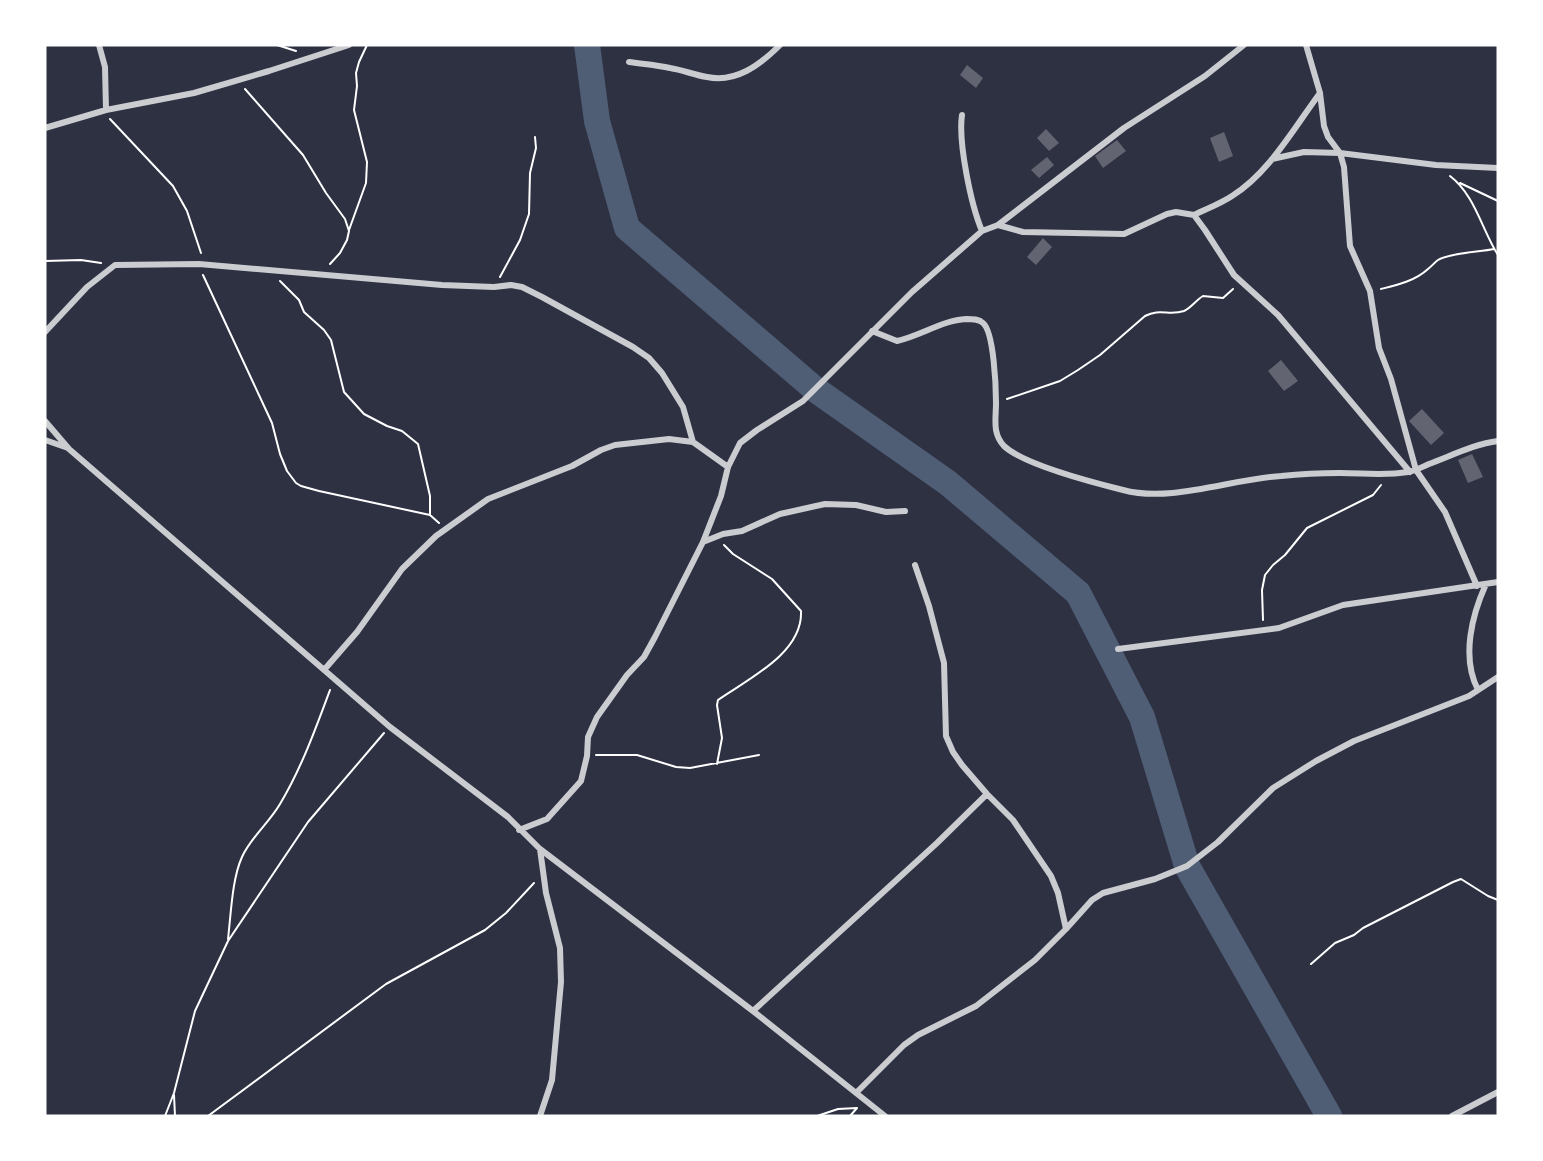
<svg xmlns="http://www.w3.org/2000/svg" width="1543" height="1161" font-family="Jost,sans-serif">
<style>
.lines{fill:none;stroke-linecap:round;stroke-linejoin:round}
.river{stroke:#4f5d75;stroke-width:26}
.building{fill:#626471}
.path{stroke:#fff;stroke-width:2}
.minor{stroke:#caccd0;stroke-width:6}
</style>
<rect width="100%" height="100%" fill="#2d3142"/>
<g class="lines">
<path class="river" d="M 587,45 L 597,121 L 627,228 L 816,390 L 948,483 L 1078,593 L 1142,717 L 1187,866 L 1329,1116"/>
</g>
<path class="building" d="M 967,65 L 983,78 L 976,88 L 960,75 Z
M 1046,129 L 1059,143 L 1049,151 L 1037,138 Z
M 1224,132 L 1233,156 L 1219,162 L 1210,138 Z
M 1117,140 L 1126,151 L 1103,168 L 1095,156 Z
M 1047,157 L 1054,165 L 1039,178 L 1031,170 Z
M 1043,238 L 1052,247 L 1036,265 L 1027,257 Z
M 1281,360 L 1298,381 L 1284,391 L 1268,371 Z
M 1422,409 L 1444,433 L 1431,445 L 1409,421 Z
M 1472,454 L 1483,477 L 1468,483 L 1458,460 Z"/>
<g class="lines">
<path class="path" d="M 277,45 L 296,51
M 245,89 L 303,155 L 326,193 L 345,219 L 349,231 L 347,240 L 340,253 L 330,264
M 110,119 L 173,186 L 187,211 L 201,253
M 1450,176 C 1475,195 1482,230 1498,255
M 1460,183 L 1498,201
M 349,230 L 366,183 L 367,162 L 354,110 L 357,86 L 356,73 L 359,62 L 367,45
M 45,261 L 81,260 L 101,263
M 203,275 L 272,423 L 280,454 L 287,471 L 296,483 L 301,486 L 319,491 L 430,515 L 439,523
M 500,277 L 520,240 L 529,214 L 530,173 L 536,148 L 535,137
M 280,281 L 299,300 L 304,312 L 324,330 L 331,340 L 344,392 L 364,414 L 387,426 L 402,431 L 418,444 L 430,496 L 430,515
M 1381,289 C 1397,285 1415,281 1428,269 C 1432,266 1435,262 1438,260 C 1449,253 1480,252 1494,249
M 1007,399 L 1060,381 L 1078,370 L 1100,355 L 1145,316 C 1160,308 1169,316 1184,311 C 1191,308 1196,300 1203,296 L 1223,298 L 1233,289
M 1263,620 L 1262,590 L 1265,575 L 1273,565 L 1285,555 L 1307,528 L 1373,495 L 1381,485
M 596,755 L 637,755 L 676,767 L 690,768 L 759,755
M 717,764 L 722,738 L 717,705 L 718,700 C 748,679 803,653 801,611 L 772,579 L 733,554 L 724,545
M 228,939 C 231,914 232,879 242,857 C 251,837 269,823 280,804 C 301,769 316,728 330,690
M 1311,964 L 1335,943 L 1354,935 L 1363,928 L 1453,882 L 1461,879 L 1488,896 L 1498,900
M 174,1095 L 175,1116
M 165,1116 L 174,1093 L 195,1011 L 228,941 L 308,822 L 384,733
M 208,1116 L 386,984 L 485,930 L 506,913 L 534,883
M 817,1116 L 838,1109 L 857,1108
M 850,1116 L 857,1108"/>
<path class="minor" d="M 99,45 L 105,67 L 106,110
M 1306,45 L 1320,93 L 1324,126 L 1328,137 L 1340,153 L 1344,167 L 1350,246 L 1370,291 L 1379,348 L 1391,379 L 1416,470 L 1445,512 L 1477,586
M 629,62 C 643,64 657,65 670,68 C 683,70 694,75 707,77 C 736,83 760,65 780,45
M 962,115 C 958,142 971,205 982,231
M 45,128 L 106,110 L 194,93 L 269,71 L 349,45
M 1272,159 L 1304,152 L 1340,153 L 1436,165 L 1498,168
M 1194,215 C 1206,209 1220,204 1232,196 C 1269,173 1294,128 1320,93
M 998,225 L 1023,232 L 1124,234 L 1167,214 L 1176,212 L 1194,215 L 1205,230 L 1234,275 L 1278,315 L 1410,472
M 872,331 L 897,341 C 920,336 943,320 966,319 C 973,319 979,319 983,323 C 994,332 996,388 996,403 C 996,419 992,433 1004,446 C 1024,465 1095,483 1123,490 C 1171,503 1231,479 1281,476 C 1300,474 1320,473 1340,473 C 1363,473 1385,476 1408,472 C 1415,471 1422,467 1429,464 C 1451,456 1474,444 1498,441
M 45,332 L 87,287 L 115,265 L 199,264 L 442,285 L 494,287 L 511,285 L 522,287 L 542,297 L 633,347 L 649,358 L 662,373 L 683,407 L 693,442
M 45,421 L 69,449 L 390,727 L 508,817 L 540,849 L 753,1011 L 885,1116
M 45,440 L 68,448
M 703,542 L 723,534 L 742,531 L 780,514 L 825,504 L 856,505 L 886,512 L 905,511
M 1118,649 L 1279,628 L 1343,605 L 1498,582
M 324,670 L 357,632 L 402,569 L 436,536 L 488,499 L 572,466 L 601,450 L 615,445 L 669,439 L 693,442 L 728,467
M 1478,690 C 1461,657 1472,615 1486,584
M 519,830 L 547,819 L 581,781 L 587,756 L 588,737 L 597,717 L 627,675 L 644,657 L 655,637 L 703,542 L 721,496 L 728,467 L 740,443 L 757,430 L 803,401 L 912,292 L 982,231 L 998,225 L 1124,128 L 1205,76 L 1244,45
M 1066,929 L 1092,900 L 1103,893 L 1155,879 L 1187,866 L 1218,842 L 1273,788 L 1316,761 L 1354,741 L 1469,696 L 1498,677
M 753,1011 L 937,843 L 987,794
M 857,1092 L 904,1045 L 918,1035 L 976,1006 L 1035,960 L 1066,929 L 1058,893 L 1051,876 L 1013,820 L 987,794 L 962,765 L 953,752 L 946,736 L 944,663 L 929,606 L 915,565
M 540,1116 L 552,1080 L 561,982 L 560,948 L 546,893 L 540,849
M 1452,1116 L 1498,1092"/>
</g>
<rect width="1543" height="1161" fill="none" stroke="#ffffff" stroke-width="93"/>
</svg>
